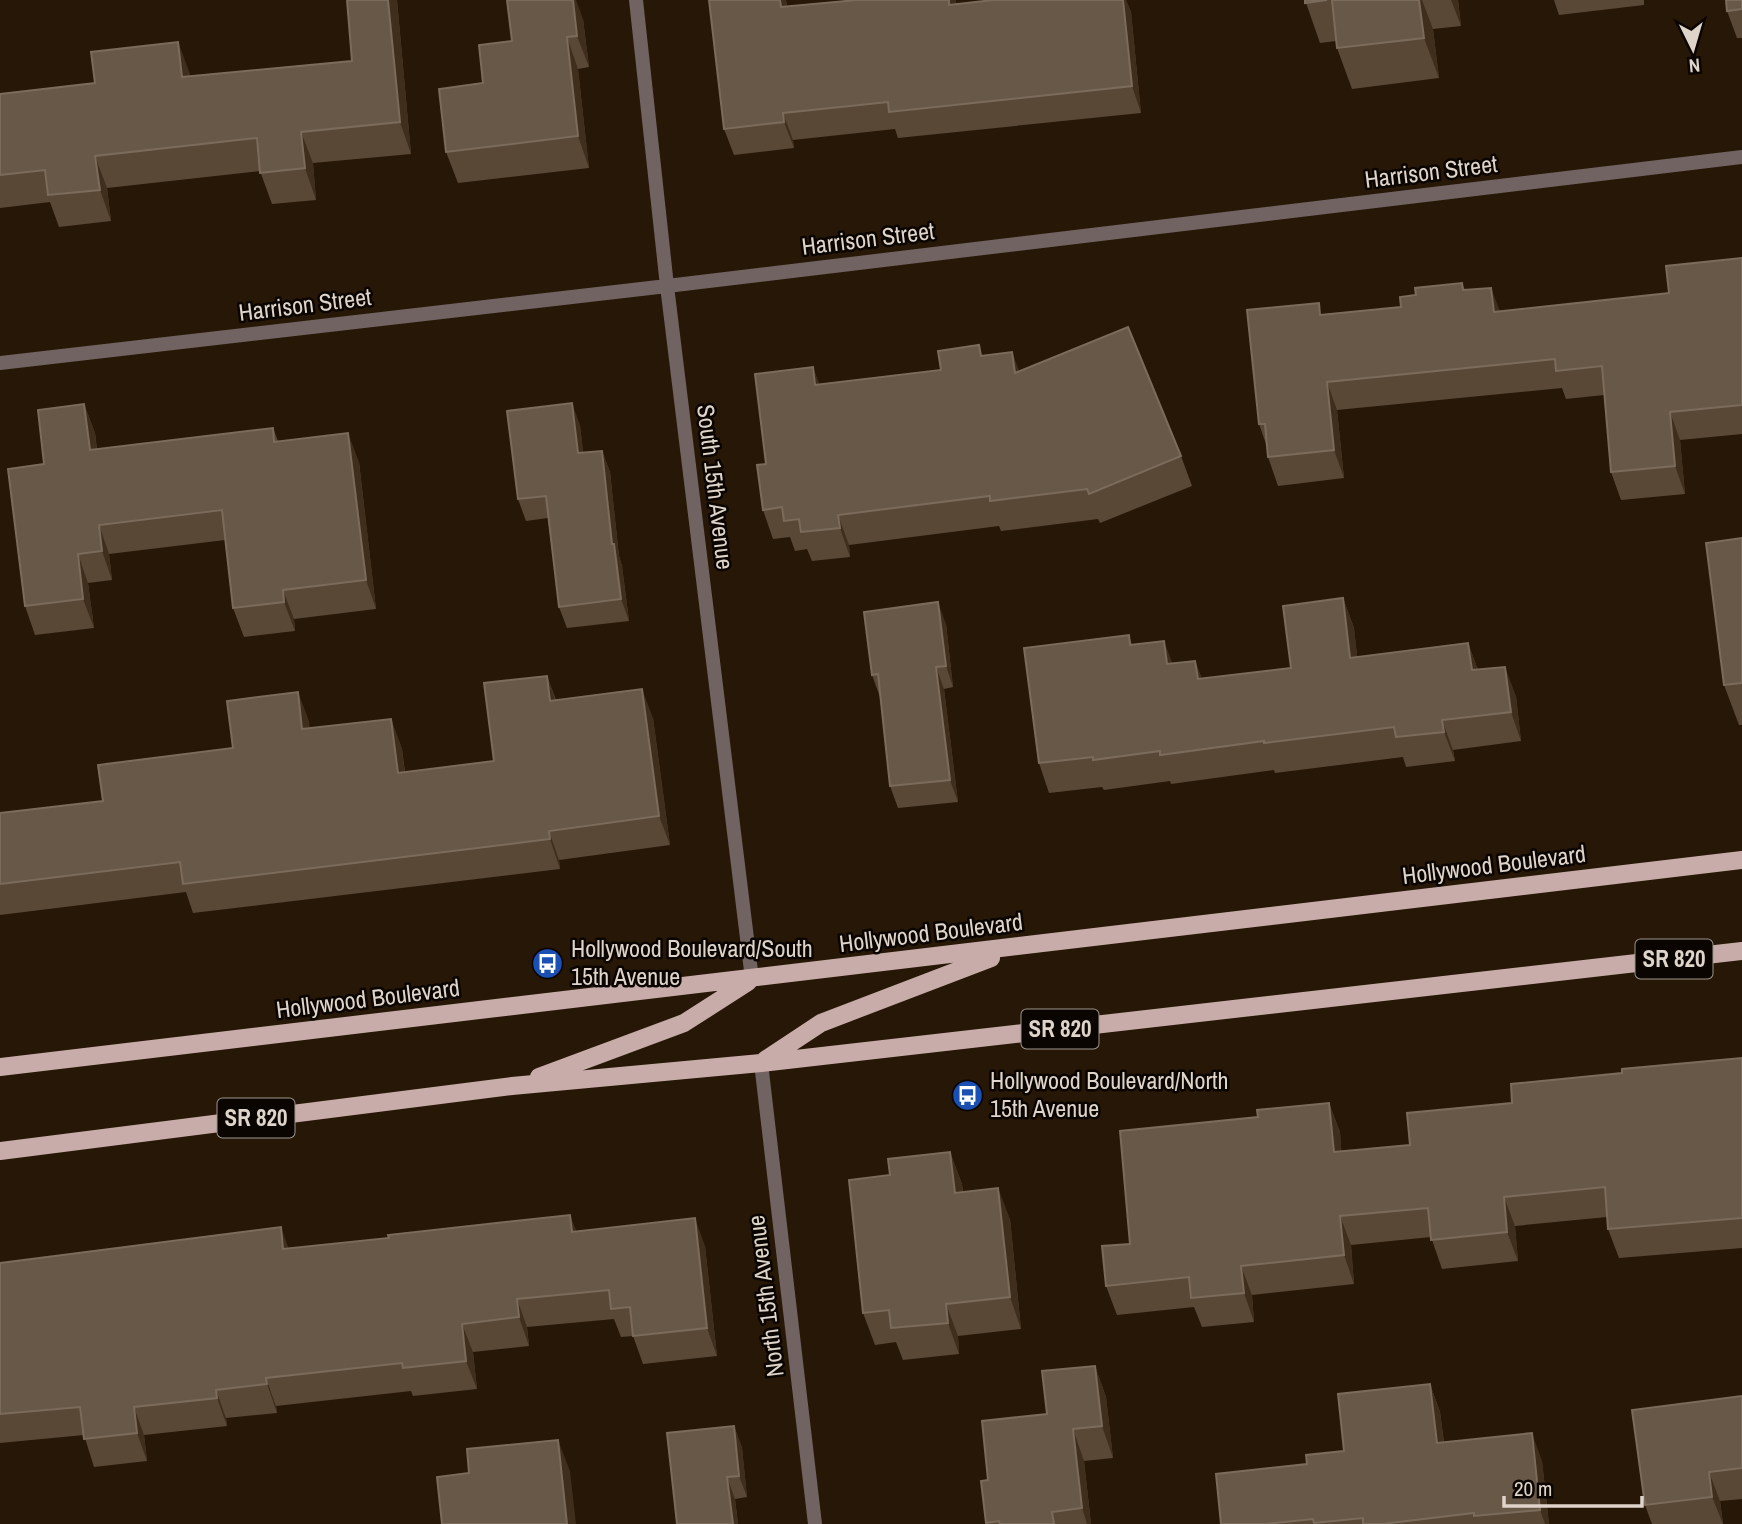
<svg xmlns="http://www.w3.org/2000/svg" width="1742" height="1524" font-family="'Archivo Narrow',sans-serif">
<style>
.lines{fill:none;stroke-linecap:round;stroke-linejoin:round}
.minor{stroke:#706361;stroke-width:14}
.primary{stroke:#c8aca9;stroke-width:18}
.wall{fill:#5a4837}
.shaded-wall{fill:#402e1d}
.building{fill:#685847;stroke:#7b6b5b;stroke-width:2}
.labels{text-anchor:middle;stroke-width:5;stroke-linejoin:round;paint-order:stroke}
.shield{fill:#0a0501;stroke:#9f968d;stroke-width:2}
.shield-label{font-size:23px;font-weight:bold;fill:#dfd4c9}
.street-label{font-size:24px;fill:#dfd4c9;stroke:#0a0501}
.poi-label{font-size:24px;fill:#dfd4c9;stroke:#0a0501;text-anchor:start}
</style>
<rect width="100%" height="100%" fill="#271706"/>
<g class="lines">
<path class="minor" d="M 636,0 L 667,286 L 752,979
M 0,363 L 667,286 L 1742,157
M 761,1063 L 815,1524"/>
<path class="primary" d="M 765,1060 L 821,1023 L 991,958
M 0,1067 L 1742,860
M 539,1077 L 684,1023 L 748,982
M 0,1151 L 512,1086 L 761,1063 L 1742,951"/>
</g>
<path class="wall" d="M 347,0 L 397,0 L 411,154 L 313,163 L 316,200 L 272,204 L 260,171 L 107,188 L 111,221 L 59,227 L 50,202 L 0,208 L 0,94 L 95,83 L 178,42 L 190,76 L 352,61 Z
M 709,0 L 786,0 L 787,7 L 857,0 L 956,0 L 956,4 L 993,0 L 1126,0 L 1131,12 L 1141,113 L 898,138 L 895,129 L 793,140 L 794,148 L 734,155 L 724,129 Z
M 1305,0 L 1458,0 L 1461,26 L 1433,29 L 1439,78 L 1352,89 L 1337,48 L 1336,41 L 1320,43 Z
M 1554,0 L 1644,0 L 1644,5 L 1559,15 Z
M 1742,0 L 1742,38 L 1737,38 L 1727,11 Z
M 583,19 L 589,67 L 578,69 L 589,168 L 458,183 L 446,152 L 483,83 L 512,41 Z
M 1742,258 L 1742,434 L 1680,440 L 1685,494 L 1621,500 L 1611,472 L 1604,395 L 1566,399 L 1562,388 L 1337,410 L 1344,478 L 1278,486 L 1268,457 L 1267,447 L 1259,424 L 1323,315 L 1401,307 L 1416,295 L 1462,283 L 1465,290 L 1500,311 L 1669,293 Z
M 983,356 L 1020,372 L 1181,456 L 1192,486 L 1100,523 L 1098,519 L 1001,531 L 999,526 L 849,545 L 850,557 L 812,561 L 807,549 L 795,551 L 790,537 L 773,539 L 763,510 L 766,464 L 819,384 L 941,370 Z
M 84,404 L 95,433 L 97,449 L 273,428 L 278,441 L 359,462 L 376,609 L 294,619 L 295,631 L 244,637 L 233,608 L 225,540 L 109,554 L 112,580 L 88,583 L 94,628 L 35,635 L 25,606 L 44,464 Z
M 580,425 L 583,453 L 602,451 L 610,472 L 619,556 L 622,566 L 629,621 L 567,628 L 559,607 L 548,518 L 526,521 L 518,499 Z
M 1742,538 L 1742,725 L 1739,725 L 1724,685 Z
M 1343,598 L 1354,628 L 1357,657 L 1468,643 L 1478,670 L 1516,696 L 1521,741 L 1453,750 L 1455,761 L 1406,767 L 1403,757 L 1275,773 L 1274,770 L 1171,784 L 1170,781 L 1104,790 L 1102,787 L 1049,793 L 1039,763 L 1129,635 L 1132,645 L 1172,663 L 1195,661 L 1202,679 L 1291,668 Z
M 946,624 L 953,687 L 944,689 L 958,802 L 898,808 L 890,786 L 880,697 L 872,675 Z
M 547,676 L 556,700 L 653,718 L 670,845 L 559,860 L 560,869 L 193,913 L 186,892 L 0,915 L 0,813 L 103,801 L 233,748 L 309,721 L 309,728 L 391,719 L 402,749 L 405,772 L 494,761 Z
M 1742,1058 L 1742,1248 L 1619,1258 L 1608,1229 L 1607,1217 L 1515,1226 L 1518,1261 L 1442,1269 L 1431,1237 L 1351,1245 L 1354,1284 L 1252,1295 L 1254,1322 L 1202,1327 L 1194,1307 L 1117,1315 L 1106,1286 L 1130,1244 L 1258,1117 L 1329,1103 L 1340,1132 L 1341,1151 L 1410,1145 L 1512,1103 L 1622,1073 Z
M 950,1152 L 962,1184 L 963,1192 L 1010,1219 L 1021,1329 L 958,1336 L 959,1354 L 903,1360 L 896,1342 L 875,1345 L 863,1313 L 890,1175 Z
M 576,1231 L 705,1246 L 717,1356 L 643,1364 L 633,1336 L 621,1337 L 614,1319 L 527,1327 L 529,1346 L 473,1352 L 477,1389 L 413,1396 L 411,1391 L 276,1406 L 277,1413 L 226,1418 L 227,1426 L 144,1435 L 147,1461 L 94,1467 L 84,1435 L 0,1443 L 0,1263 L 288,1248 Z
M 1095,1366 L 1106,1397 L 1113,1458 L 1084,1461 L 1091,1524 L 987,1524 L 981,1481 L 988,1480 L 1047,1414 Z
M 1430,1384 L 1440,1412 L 1444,1442 L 1542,1461 L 1549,1524 L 1221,1524 L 1307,1464 L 1344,1451 Z
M 1742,1396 L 1742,1499 L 1720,1501 L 1723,1524 L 1652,1524 L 1645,1505 Z
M 734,1426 L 742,1448 L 747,1497 L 735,1499 L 738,1524 L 677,1524 Z"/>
<path class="shaded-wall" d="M 388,0 L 397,0 L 411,154 L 400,122 Z
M 573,0 L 576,0 L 583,19 L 589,67 L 577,36 Z
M 780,0 L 786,0 L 790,34 L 781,7 Z
M 949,0 L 956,0 L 959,31 L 949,5 Z
M 1123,0 L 1126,0 L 1131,12 L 1141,113 L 1132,86 Z
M 1419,0 L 1422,0 L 1433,29 L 1439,78 L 1424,38 Z
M 1451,0 L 1458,0 L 1461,26 Z
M 567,37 L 578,69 L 589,168 L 578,136 Z
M 178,42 L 190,74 L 194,109 L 182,77 Z
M 783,113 L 793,140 L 794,148 L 784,122 Z
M 301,132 L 313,163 L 316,200 L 305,168 Z
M 95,156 L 107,188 L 111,221 L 100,190 Z
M 1491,288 L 1502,316 L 1494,312 Z
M 1012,352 L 1023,381 L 1015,373 Z
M 813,367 L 824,396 L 815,385 Z
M 1327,382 L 1337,410 L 1344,478 L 1334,450 Z
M 572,403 L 580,425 L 586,475 L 578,453 Z
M 84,404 L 95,433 L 100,479 L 90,450 Z
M 1670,412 L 1680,440 L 1685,494 L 1675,466 Z
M 348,433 L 359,462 L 376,609 L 366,580 Z
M 602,451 L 610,472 L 619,556 L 622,566 L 629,621 L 621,599 L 612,544 Z
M 838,515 L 849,545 L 850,557 L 840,528 Z
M 99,525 L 109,554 L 112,580 L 102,551 Z
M 78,554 L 88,583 L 94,628 L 83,599 Z
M 283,590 L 294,619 L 295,631 L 284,602 Z
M 1343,598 L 1354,628 L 1361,687 L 1350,658 Z
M 938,602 L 946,624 L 953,687 L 946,666 Z
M 1164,641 L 1175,670 L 1167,664 Z
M 1468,643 L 1479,672 L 1472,670 Z
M 1195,661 L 1206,690 L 1198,679 Z
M 936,667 L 944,689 L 958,802 L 950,780 Z
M 1505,667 L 1516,696 L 1521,741 L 1511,712 Z
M 547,676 L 557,705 L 550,701 Z
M 642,689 L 653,718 L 670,845 L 659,816 Z
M 298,692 L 309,721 L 313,758 L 302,729 Z
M 391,719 L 402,749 L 408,802 L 398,773 Z
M 1442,720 L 1453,750 L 1455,761 L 1444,732 Z
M 549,831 L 559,860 L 560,869 L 550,839 Z
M 1329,1103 L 1340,1132 L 1344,1181 L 1334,1152 Z
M 950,1152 L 962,1184 L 966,1225 L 955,1193 Z
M 998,1188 L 1010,1219 L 1021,1329 L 1010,1297 Z
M 1504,1197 L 1515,1226 L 1518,1261 L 1507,1232 Z
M 570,1215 L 581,1243 L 572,1232 Z
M 1340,1216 L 1351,1245 L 1354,1284 L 1344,1255 Z
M 695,1218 L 705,1246 L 717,1356 L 707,1328 Z
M 281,1227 L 291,1255 L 283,1249 Z
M 1241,1266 L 1252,1295 L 1254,1322 L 1244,1293 Z
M 517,1299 L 527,1327 L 529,1346 L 519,1317 Z
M 946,1304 L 958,1336 L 959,1354 L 948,1323 Z
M 462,1324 L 473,1352 L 477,1389 L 466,1361 Z
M 1095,1366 L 1106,1397 L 1113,1458 L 1102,1426 Z
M 266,1378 L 276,1406 L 277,1413 L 267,1384 Z
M 1430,1384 L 1440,1412 L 1447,1471 L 1437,1443 Z
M 216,1390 L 226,1418 L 227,1426 L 217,1398 Z
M 134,1407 L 144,1435 L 147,1461 L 137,1433 Z
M 734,1426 L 742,1448 L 747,1497 L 739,1476 Z
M 1073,1429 L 1084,1461 L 1091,1524 L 1087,1524 L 1082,1508 Z
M 1532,1433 L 1542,1461 L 1549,1524 L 1545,1524 L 1540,1510 Z
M 558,1440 L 570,1471 L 576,1524 L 567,1524 Z
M 1709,1472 L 1720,1501 L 1723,1524 L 1712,1497 Z
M 727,1477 L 735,1499 L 738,1524 L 733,1524 Z"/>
<path class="building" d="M 347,0 L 388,0 L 400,122 L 301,132 L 305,168 L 260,173 L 257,138 L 95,156 L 100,190 L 48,195 L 45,170 L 0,175 L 0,94 L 95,83 L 91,52 L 178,42 L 182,77 L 352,61 Z
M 507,0 L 573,0 L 577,36 L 567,37 L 578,136 L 446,152 L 439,89 L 483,83 L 479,45 L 512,41 Z
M 709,0 L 780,0 L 781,7 L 857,0 L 949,0 L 949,5 L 993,0 L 1123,0 L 1132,86 L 889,112 L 888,102 L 783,113 L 784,122 L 724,129 Z
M 1305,0 L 1327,0 L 1305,3 Z
M 1332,0 L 1419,0 L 1424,38 L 1337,48 Z
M 1726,0 L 1742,0 L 1742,9 L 1727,11 Z
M 1742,258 L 1742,405 L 1670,412 L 1675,466 L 1611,472 L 1602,366 L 1556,371 L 1555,359 L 1327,382 L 1334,450 L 1268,457 L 1265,424 L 1259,424 L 1247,310 L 1319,303 L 1320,315 L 1401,307 L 1400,297 L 1416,295 L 1415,288 L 1462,283 L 1463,290 L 1491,288 L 1494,312 L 1669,293 L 1666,266 Z
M 1128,327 L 1181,456 L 1089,494 L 1087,489 L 990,501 L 990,496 L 838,515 L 840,528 L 801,532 L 799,519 L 784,521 L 782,507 L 763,510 L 757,465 L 766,464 L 755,374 L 813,367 L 815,385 L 941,370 L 938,351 L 979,345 L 981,356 L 1012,352 L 1015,373 Z
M 572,403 L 578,453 L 602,451 L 612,544 L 614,544 L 621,599 L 559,607 L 546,496 L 518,499 L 507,411 Z
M 84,404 L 90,450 L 273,428 L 274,442 L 348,433 L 366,580 L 283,590 L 284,602 L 233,608 L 222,510 L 99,525 L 102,551 L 78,554 L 83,599 L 25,606 L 8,469 L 44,464 L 38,410 Z
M 1742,538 L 1742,683 L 1724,685 L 1706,543 Z
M 1343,598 L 1350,658 L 1468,643 L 1472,670 L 1505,667 L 1511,712 L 1442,720 L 1444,732 L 1396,737 L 1394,727 L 1264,743 L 1264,741 L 1160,755 L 1160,751 L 1093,760 L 1093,757 L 1039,763 L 1024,648 L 1129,635 L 1130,645 L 1164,641 L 1167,664 L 1195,661 L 1198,679 L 1291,668 L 1283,606 Z
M 938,602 L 946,666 L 936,667 L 950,780 L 890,786 L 878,674 L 872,675 L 864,612 Z
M 547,676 L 550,701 L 642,689 L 659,816 L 549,831 L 550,839 L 183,884 L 180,862 L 0,884 L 0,813 L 103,801 L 98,765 L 233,748 L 227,701 L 298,692 L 302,729 L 391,719 L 398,773 L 494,761 L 484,683 Z
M 1742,1058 L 1742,1218 L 1608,1229 L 1605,1187 L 1504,1197 L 1507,1232 L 1431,1240 L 1428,1208 L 1340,1216 L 1344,1255 L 1241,1266 L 1244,1293 L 1191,1298 L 1189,1277 L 1106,1286 L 1102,1246 L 1130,1244 L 1120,1131 L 1258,1117 L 1257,1110 L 1329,1103 L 1334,1152 L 1410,1145 L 1407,1113 L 1512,1103 L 1511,1084 L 1622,1073 L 1622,1069 Z
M 950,1152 L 955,1193 L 998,1188 L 1010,1297 L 946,1304 L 948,1323 L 891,1328 L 889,1310 L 863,1313 L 849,1180 L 890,1175 L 888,1159 Z
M 570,1215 L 572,1232 L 695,1218 L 707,1328 L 633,1336 L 630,1307 L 611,1309 L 609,1290 L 517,1299 L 519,1317 L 462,1324 L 466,1361 L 403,1368 L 402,1363 L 266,1378 L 267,1384 L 216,1390 L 217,1398 L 134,1407 L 137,1433 L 84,1439 L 80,1407 L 0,1414 L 0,1263 L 281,1227 L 283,1249 L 389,1238 L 388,1235 Z
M 1095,1366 L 1102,1426 L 1073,1429 L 1082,1508 L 1052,1512 L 1054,1524 L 1000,1524 L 999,1521 L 986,1523 L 981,1481 L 988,1480 L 982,1421 L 1047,1414 L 1042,1371 Z
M 1430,1384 L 1437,1443 L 1532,1433 L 1540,1510 L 1474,1516 L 1474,1513 L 1382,1524 L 1363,1524 L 1363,1518 L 1314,1523 L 1313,1519 L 1266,1524 L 1221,1524 L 1216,1474 L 1307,1464 L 1306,1455 L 1344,1451 L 1338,1394 Z
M 1742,1396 L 1742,1468 L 1709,1472 L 1712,1497 L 1645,1505 L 1632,1410 Z
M 734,1426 L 739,1476 L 727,1477 L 733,1524 L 677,1524 L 667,1433 Z
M 558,1440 L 567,1524 L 442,1524 L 437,1477 L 469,1473 L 467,1449 Z"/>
<defs>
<symbol id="bus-disc" viewBox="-11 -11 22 22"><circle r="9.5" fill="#1a4fb4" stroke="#0a0501"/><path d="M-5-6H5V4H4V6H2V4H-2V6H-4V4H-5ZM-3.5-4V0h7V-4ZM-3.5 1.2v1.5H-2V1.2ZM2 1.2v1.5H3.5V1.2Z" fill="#fff"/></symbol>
</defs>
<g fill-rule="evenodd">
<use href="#bus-disc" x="530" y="946" width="35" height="35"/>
<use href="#bus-disc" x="950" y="1078" width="35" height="35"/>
</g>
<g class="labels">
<g class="shield">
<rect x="1635.5" y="939.5" width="77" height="39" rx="5"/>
<rect x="1021.5" y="1009.5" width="77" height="39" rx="5"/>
<rect x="217.5" y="1098.5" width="77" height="39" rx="5"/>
</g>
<g class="shield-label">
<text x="1674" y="967">SR 820</text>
<text x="1060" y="1037">SR 820</text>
<text x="256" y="1126">SR 820</text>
</g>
<g class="street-label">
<text transform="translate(1431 172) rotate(-7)" y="8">Harrison Street</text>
<text transform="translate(868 239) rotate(-7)" y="8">Harrison Street</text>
<text transform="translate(305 305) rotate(-7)" y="8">Harrison Street</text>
<text transform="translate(715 487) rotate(83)" y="8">South 15th Avenue</text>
<text transform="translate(1494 865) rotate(-7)" y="8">Hollywood Boulevard</text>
<text transform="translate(931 933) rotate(-7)" y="8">Hollywood Boulevard</text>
<text transform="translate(368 999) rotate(-7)" y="8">Hollywood Boulevard</text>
<text transform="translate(766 1296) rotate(-97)" y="8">North 15th Avenue</text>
</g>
<g class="poi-label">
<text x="571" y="957">Hollywood Boulevard/South<tspan x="571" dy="28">15th Avenue</tspan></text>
<text x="990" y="1089">Hollywood Boulevard/North<tspan x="990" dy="28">15th Avenue</tspan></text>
</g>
</g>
<g transform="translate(1693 49) rotate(175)" stroke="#0a0501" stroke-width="5" paint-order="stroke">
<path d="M0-5L12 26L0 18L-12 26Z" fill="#dfd4c9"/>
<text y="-10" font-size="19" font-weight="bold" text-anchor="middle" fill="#dfd4c9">N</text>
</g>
<path d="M1504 1496v10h138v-10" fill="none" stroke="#dfd4c9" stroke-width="3.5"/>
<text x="1514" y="1496" font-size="21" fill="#dfd4c9" stroke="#0a0501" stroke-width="5" paint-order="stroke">20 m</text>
</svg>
